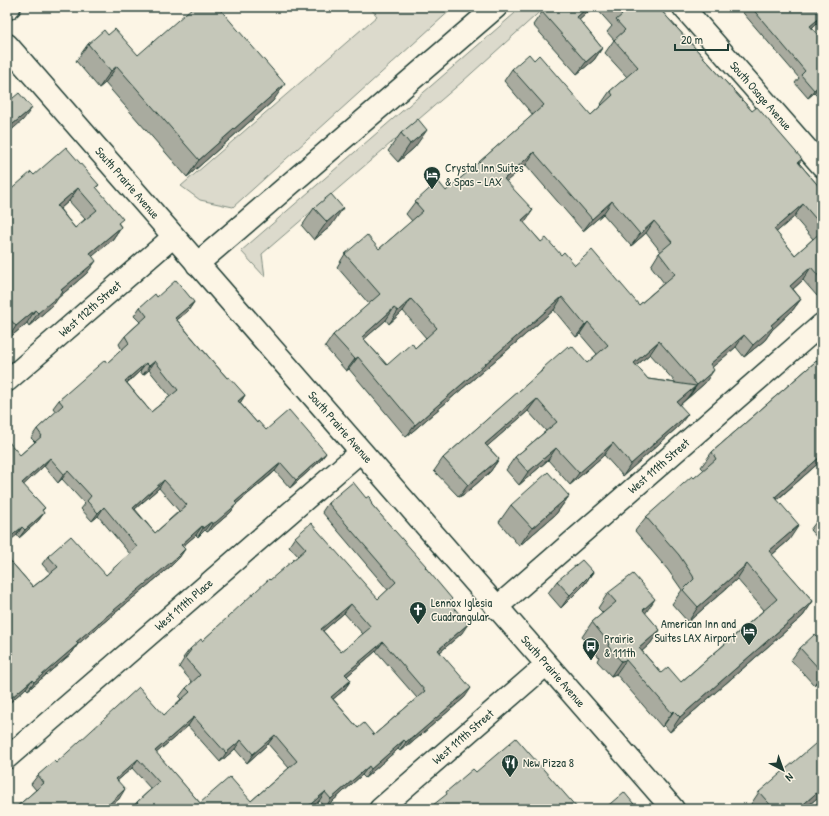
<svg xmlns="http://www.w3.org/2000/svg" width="829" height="816" font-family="'Patrick Hand',sans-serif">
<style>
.green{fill:#dcdacc;stroke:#7e8c80}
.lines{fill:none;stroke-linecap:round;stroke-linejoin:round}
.minor-casing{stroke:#1f3d34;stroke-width:24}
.major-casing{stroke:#1f3d34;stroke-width:25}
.highway-casing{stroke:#1f3d34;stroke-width:25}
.minor{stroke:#fcf5e5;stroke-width:21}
.major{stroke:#fcf5e5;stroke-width:22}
.highway{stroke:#fcf5e5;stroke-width:22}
.wall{fill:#a9ab9f;stroke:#1f3d34;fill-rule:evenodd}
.shaded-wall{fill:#8a8b82;stroke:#1f3d34}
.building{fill:#c5c7b9;stroke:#1f3d34;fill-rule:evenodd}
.labels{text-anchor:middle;stroke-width:3;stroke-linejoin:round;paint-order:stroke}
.street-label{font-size:12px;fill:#1f3d34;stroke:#fcf5e5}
.poi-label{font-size:12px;fill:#1f3d34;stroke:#fcf5e5;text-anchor:start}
</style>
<rect width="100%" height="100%" fill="#fcf5e5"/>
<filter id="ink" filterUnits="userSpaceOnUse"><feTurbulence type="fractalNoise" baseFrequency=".025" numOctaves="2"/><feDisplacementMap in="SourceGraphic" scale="8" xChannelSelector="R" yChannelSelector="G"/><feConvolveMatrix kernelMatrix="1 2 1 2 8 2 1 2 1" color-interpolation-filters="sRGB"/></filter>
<g filter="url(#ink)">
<path class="green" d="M 369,7 L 454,7 L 233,207 L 200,200 L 181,186 L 377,16 Z
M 522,7 L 545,7 L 462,82 L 262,254 L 265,277 L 241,251 Z"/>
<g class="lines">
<defs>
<g id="minor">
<path id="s1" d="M 683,7 L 822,166"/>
<path d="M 7,9 L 10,7"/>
<path id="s2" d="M 7,381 L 173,237"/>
<path id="s3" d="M 496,608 L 822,324"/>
<path id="s4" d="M 7,758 L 360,452"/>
<path id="s5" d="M 380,809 L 546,665"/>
</g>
<g id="major">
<path id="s6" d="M 7,45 L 673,809"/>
</g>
<path id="highway" d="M 197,264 L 496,7"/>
</defs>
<use href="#minor" class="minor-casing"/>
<use href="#major" class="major-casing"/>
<use href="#highway" class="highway-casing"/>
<use href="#minor" class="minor"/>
<use href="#major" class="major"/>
<use href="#highway" class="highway"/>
</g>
<path class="wall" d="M 594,7 L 579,20 L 602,48 L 594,60 L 577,74 L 533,25 L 542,12 Z
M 595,7 L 658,7 L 752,111 L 802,159 L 799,163 L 822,190 L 822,299 L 818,295 L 817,296 L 803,280 L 793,289 L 801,299 L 792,311 L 772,330 L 765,340 L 744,357 L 736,347 L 712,367 L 705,383 L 680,405 L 679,426 L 623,476 L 604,455 L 570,485 L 548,460 L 519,485 L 506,470 L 515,457 L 546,431 L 528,411 L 487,446 L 499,459 L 490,472 L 466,493 L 459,497 L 434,471 L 443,458 L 539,374 L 544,367 L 587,363 L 597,354 L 580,334 L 576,337 L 554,310 L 406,437 L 349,369 L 346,371 L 325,347 L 333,335 L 369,304 L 337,267 L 345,254 L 379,249 L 412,221 L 406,214 L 415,202 L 446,191 L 533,115 L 504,81 L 512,69 L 534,60 L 591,115 L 602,105 L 601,104 L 610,91 L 627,77 L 605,53 L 614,40 L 607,32 L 612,26 ZM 526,165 L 583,231 L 603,214 L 631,246 L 646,233 L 661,252 L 659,253 L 651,266 L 664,283 L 639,305 L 575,265 L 541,242 L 524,223 L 506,181 ZM 794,217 L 813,239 L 795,255 L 776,232 ZM 403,311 L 426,338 L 415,348 L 387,365 L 364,339 L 386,320 L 389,324 ZM 650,354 L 676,383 L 648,379 L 636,366 Z
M 738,7 L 816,7 L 822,14 L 822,16 L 817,23 L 812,28 L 822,40 L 822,95 L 819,98 L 814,93 L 808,98 L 795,83 L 799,78 Z
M 108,35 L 138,55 L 273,101 L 187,177 L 105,83 L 99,88 L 76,61 L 88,44 Z
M 401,133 L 415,147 L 398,162 L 388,151 Z
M 34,175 L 99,185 L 96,188 L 121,227 L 112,240 L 92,256 L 87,273 L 58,298 L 54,304 L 29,326 L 27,323 L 8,339 L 7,193 ZM 69,201 L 85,219 L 75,228 L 60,209 Z
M 314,208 L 331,226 L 314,240 L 302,226 Z
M 157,297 L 194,302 L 188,311 L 177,320 L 227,378 L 245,395 L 240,403 L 257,423 L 266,430 L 326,453 L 320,461 L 290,488 L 275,471 L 272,474 L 236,504 L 231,512 L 210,530 L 207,532 L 205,530 L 198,537 L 196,535 L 182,546 L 185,549 L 179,558 L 171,566 L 78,644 L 72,653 L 28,690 L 26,688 L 7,705 L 7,557 L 33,587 L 50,573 L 42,564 L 48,556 L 106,575 L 130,554 L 98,516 L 92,521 L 81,509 L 85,504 L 62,479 L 58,483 L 44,466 L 23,485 L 45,508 L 42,511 L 44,513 L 38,521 L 19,538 L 17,535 L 20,455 L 35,442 L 31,438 L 37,429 L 56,412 L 53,408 L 59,400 L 107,363 L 122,350 L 119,344 L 125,336 L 140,322 L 134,316 L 140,307 ZM 149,370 L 170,396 L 151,412 L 127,383 L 140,371 L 143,375 ZM 159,488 L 179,511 L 155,533 L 135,509 Z
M 822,356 L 822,460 L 777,500 L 789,540 L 772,555 L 813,601 L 803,616 L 670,732 L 664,725 L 662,727 L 616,674 L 611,676 L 597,661 L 599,657 L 582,637 L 592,622 L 603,613 L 598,608 L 608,593 L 645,613 L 660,630 L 650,644 L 642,651 L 661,673 L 681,682 L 764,610 L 737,579 L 688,622 L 672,604 L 682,590 L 668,570 L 635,531 L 646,517 L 704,470 L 701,467 L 712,452 Z
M 569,496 L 556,514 L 519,546 L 499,522 L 511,505 Z
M 366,498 L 425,567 L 450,602 L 462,633 L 440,652 L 465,697 L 408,746 L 407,745 L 400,751 L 398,749 L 365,778 L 362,775 L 325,808 L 319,801 L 310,809 L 132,809 L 137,802 L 151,789 L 132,768 L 117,781 L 119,799 L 14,809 L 36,790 L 31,784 L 38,775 L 56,763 L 164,715 L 181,699 L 179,697 L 186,688 L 192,682 L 179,667 L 184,659 L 183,658 L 190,649 L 202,641 L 298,556 L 289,546 L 295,537 L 378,599 L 388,590 L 322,512 L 328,503 ZM 344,613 L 363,634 L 341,652 L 323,631 ZM 376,651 L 417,698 L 374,735 L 358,728 L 333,699 L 344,690 L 351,680 L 347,676 ZM 188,726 L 220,762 L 235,749 L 247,763 L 268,744 L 289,768 L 251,801 L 200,803 L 156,753 Z
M 822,514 L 822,543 L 810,530 Z
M 593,572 L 584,585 L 561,608 L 548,593 L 557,581 Z
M 822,642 L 822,678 L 814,685 L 791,660 L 800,648 Z
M 759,792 L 822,794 L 804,809 L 751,809 L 749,807 Z"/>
<path class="shaded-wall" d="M 588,7 L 594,7 L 568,30 L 577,17 Z
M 822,16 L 817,23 L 805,34 L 810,26 Z
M 602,48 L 594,60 L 577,74 L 586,62 Z
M 117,66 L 105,83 L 99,88 L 111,71 Z
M 285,84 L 273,101 L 187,177 L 199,160 Z
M 820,85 L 814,93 L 808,98 L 814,90 Z
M 32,108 L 23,120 L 7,134 L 7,129 Z
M 427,130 L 415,147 L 398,162 L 410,144 Z
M 534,152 L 526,165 L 495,191 L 504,179 Z
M 78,188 L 69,201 L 48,219 L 57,206 Z
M 612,201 L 603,214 L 583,231 L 592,219 Z
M 803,204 L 794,217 L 765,242 L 774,229 Z
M 343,208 L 331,226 L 314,240 L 327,222 Z
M 533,210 L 524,223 L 522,220 Z
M 654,221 L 646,233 L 631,246 L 640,234 Z
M 121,227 L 112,240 L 81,266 L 90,253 Z
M 96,261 L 87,273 L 58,298 L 54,304 L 29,326 L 38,313 L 61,290 Z
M 811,267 L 803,280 L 782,299 L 790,286 Z
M 562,297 L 554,310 L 406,437 L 415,425 Z
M 411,299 L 403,311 L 389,324 L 398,311 Z
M 801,299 L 792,311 L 772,330 L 765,340 L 744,357 L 753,345 L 771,325 Z
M 194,302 L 188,311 L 169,326 L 175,318 Z
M 394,308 L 386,320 L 353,349 L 362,337 Z
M 35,310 L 27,323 L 8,339 L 16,326 Z
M 588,322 L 580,334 L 576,337 L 585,325 Z
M 744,335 L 736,347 L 702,376 L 710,364 Z
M 659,341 L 650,354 L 625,375 L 634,363 Z
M 358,357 L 349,369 L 346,371 L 355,359 Z
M 155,361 L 149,370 L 143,375 L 149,366 Z
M 146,363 L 140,371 L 119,390 L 125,381 Z
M 714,370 L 705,383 L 688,398 L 697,385 Z
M 696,386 L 687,398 L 669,415 L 677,402 Z
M 245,395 L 240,403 L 238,401 Z
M 537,399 L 528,411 L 476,456 L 485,444 Z
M 688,414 L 679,426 L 623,476 L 631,464 Z
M 613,443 L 604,455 L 570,485 L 579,473 Z
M 556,448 L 548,460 L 519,485 L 528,472 Z
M 326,453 L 320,461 L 290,488 L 296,480 Z
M 822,455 L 822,460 L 764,511 L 775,497 Z
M 50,458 L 44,466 L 16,492 L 22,483 Z
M 499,459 L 490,472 L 466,493 L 459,497 L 468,485 Z
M 281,463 L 275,471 L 236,504 L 231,512 L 210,530 L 207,532 L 212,524 L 235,502 Z
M 68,471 L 62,479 L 58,483 L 64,474 Z
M 164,480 L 159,488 L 127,516 L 133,508 Z
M 569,496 L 556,514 L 519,546 L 532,528 Z
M 104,507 L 98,516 L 92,521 L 98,513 Z
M 44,513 L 38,521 L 19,538 L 25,530 Z
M 211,522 L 205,530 L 198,537 L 203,528 Z
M 799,525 L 789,540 L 759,566 L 769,551 Z
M 202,526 L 196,535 L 175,553 L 181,545 Z
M 22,527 L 17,535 L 7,543 L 7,540 Z
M 185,549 L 179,558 L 171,566 L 71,650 L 76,642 Z
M 747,564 L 737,579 L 688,622 L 698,607 Z
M 593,572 L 584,585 L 561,608 L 570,595 Z
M 655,599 L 645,614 L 643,610 Z
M 813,601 L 803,616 L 670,732 L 680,717 Z
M 351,604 L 344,613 L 315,638 L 321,629 Z
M 468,624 L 462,633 L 432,659 L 438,650 Z
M 660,630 L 650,644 L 629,663 L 639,648 Z
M 383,642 L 376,651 L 339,683 L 345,674 Z
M 78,644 L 72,653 L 28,690 L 34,682 Z
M 626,660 L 616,674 L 611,676 L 621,661 Z
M 822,673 L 822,678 L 814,685 Z
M 32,680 L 26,688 L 7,705 L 7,704 L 11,698 Z
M 351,680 L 344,690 L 325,706 L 331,697 Z
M 471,688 L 465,697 L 408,746 L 414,737 Z
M 674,711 L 664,725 L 662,727 L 672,713 Z
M 194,717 L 188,726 L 148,760 L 155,751 Z
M 275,735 L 268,744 L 247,763 L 253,754 Z
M 413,736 L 407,745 L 400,751 L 406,742 Z
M 241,740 L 235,749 L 220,762 L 226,753 Z
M 404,740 L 398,749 L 365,778 L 371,769 Z
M 138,759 L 132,768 L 109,788 L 116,779 Z
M 369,766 L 362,775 L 325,808 L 331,799 Z
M 822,788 L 822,794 L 804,809 L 798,809 Z
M 125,789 L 119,799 L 107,809 L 104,809 Z
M 325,792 L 319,801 L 310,809 L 305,809 Z"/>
<path class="building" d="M 193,7 L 218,7 L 285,84 L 199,160 L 117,66 L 111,71 L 88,44 L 104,30 L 108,35 L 115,29 L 138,55 Z
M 548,7 L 588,7 L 577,17 L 602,48 L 586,62 L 542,12 Z
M 615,7 L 658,7 L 752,111 L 757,107 L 802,159 L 798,162 L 822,190 L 822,226 L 803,204 L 774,229 L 795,255 L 822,231 L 822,280 L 811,267 L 790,286 L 801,299 L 771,325 L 773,327 L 753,345 L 744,335 L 710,364 L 714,370 L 697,385 L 659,341 L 634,363 L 648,379 L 696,386 L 677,402 L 688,414 L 631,464 L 613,443 L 579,473 L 556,448 L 528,472 L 515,457 L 557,422 L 537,399 L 485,444 L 499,459 L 474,480 L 468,485 L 443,458 L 544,369 L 544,367 L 568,346 L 569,348 L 572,346 L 587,363 L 608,345 L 588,322 L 585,325 L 562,297 L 415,425 L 358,357 L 355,359 L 333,335 L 380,294 L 345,254 L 367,235 L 379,249 L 423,211 L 415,202 L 438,181 L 446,191 L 544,105 L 512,69 L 529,54 L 534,60 L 539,55 L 591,115 L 613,95 L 610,91 L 638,67 L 614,40 L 625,30 L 616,20 L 622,15 ZM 534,152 L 592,219 L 612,201 L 640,234 L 654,221 L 672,242 L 659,253 L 675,274 L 639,305 L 592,250 L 575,265 L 564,252 L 561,255 L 546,238 L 541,242 L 522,220 L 533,210 L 504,179 ZM 411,299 L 437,328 L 415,348 L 412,343 L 387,365 L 362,337 L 394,308 L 398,311 Z
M 751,7 L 816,7 L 822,14 L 822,16 L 810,26 L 822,40 L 822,87 L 820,85 L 814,90 L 801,75 L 805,71 Z
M 19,93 L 32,108 L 7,129 L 7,103 Z
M 418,119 L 427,130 L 410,144 L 401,133 Z
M 66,147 L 99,185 L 96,187 L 123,219 L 118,223 L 121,227 L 90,253 L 96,261 L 61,290 L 63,292 L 38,313 L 35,310 L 16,326 L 9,318 L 7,319 L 7,193 L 31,172 L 34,175 ZM 78,188 L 97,210 L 75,228 L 57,206 Z
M 331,194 L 343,208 L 327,222 L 314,208 Z
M 176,280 L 194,302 L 175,318 L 227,378 L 229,377 L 245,395 L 238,401 L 257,423 L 258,421 L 266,430 L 289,410 L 326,453 L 296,480 L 281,463 L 277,466 L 235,502 L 237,504 L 216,522 L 212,524 L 211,522 L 203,528 L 202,526 L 181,545 L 185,549 L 176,558 L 76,642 L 78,644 L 34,682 L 32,680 L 11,698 L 8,694 L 7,695 L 7,557 L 33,587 L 58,567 L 48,556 L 71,536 L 106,575 L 137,547 L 104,507 L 98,513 L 87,501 L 91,496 L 68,471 L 64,474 L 50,458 L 22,483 L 45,508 L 42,510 L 44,513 L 25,530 L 22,527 L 7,540 L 7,442 L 8,441 L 20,455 L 42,436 L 37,429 L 63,405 L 59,400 L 105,360 L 107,363 L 129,343 L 125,336 L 147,316 L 140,307 L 155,294 L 157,297 ZM 155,361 L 178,390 L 151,412 L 125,381 L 146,363 L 149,366 ZM 164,480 L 187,505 L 155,533 L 133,508 Z
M 822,356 L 822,455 L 775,497 L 799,525 L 769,551 L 813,601 L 680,717 L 674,711 L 672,713 L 626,660 L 621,661 L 608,646 L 609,643 L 592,622 L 616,602 L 608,593 L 633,574 L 655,599 L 643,610 L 660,630 L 639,648 L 661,673 L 668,667 L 681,682 L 777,599 L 747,564 L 698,607 L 683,590 L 694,579 L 693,576 L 679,555 L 646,517 L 692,476 L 694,478 L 716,459 L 712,452 Z
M 548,472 L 569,496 L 532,528 L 511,505 Z
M 353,482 L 366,498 L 369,496 L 372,505 L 426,566 L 425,567 L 452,599 L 449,602 L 468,624 L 438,650 L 471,688 L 414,737 L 413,736 L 406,742 L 404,740 L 371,769 L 369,766 L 331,799 L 325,792 L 305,809 L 227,809 L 225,806 L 222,809 L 144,809 L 137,802 L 159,782 L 138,759 L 116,779 L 125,789 L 104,809 L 9,809 L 12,806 L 14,809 L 44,783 L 38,775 L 54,761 L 56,763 L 139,687 L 164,715 L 190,692 L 186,688 L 200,675 L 185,658 L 191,650 L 190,649 L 201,639 L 202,641 L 269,579 L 270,580 L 306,549 L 295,537 L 311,523 L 378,599 L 396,582 L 328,503 ZM 351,604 L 371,627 L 341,652 L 321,629 ZM 383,642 L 425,691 L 374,735 L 364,723 L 358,728 L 331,697 L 351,680 L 345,674 ZM 194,717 L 226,753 L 241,740 L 253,754 L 275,735 L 297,761 L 251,801 L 230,777 L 200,803 L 155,751 Z
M 582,560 L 593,572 L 570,595 L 557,581 Z
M 815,634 L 822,642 L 822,672 L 800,648 Z
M 516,738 L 578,809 L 428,809 L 447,794 L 446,792 L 473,769 L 476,772 Z
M 822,738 L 822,788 L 798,809 L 774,809 L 759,792 Z
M 624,792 L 638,809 L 604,809 Z"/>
</g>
<defs>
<symbol id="hotel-pin" viewBox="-11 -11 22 30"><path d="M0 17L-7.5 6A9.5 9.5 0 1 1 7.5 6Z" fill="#1f3d34" stroke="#fcf5e5"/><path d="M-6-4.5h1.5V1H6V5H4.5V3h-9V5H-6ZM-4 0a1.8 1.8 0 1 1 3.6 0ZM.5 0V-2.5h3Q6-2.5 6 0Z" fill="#fff"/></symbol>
<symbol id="church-pin" viewBox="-11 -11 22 30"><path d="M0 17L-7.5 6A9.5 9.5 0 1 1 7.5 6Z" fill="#1f3d34" stroke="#fcf5e5"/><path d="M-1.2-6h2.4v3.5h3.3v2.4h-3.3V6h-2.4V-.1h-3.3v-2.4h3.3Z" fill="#fff"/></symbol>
<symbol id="bus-pin" viewBox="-11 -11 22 30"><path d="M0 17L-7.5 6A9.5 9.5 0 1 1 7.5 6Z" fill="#1f3d34" stroke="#fcf5e5"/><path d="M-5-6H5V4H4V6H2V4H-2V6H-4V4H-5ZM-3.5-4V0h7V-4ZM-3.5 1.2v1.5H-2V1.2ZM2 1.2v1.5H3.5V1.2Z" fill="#fff"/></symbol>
<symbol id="restaurant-pin" viewBox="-11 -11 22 30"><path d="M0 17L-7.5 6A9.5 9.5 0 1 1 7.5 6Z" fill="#1f3d34" stroke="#fcf5e5"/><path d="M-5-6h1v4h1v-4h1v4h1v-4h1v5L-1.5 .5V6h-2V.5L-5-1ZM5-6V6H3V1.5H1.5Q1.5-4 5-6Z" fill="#fff"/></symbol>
</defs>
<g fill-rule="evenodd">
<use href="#hotel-pin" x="422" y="165" width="20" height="27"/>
<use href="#church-pin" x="408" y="600" width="20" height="27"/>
<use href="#hotel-pin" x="739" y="621" width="20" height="27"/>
<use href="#bus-pin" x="581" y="636" width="20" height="27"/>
<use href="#restaurant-pin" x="500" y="753" width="20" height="27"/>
</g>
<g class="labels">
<g class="street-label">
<text dy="4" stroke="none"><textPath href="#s1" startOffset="118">South Osage Avenue</textPath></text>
<text dy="4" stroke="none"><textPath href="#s6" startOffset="183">South Prairie Avenue</textPath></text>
<text dy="4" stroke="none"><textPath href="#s2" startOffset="110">West 112th Street</textPath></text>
<text dy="4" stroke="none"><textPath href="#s6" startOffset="507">South Prairie Avenue</textPath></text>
<text dy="4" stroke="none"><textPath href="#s3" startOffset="216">West 111th Street</textPath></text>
<text dy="4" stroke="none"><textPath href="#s4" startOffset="234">West 111th Place</textPath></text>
<text dy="4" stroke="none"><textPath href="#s6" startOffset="831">South Prairie Avenue</textPath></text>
<text dy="4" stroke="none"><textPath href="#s5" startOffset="110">West 111th Street</textPath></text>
</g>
<g class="poi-label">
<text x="445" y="172">Crystal Inn Suites<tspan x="445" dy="14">&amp; Spas - LAX</tspan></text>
<text x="431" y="607">Lennox Iglesia<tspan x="431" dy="14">Cuadrangular</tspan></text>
<text x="736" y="628" text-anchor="end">American Inn and<tspan x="736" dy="14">Suites LAX Airport</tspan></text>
<text x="604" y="643">Prairie<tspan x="604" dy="14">&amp; 111th</tspan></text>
<text x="523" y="767">New Pizza 8</text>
</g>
</g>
<rect width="829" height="816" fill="none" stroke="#fcf5e5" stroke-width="24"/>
<rect x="12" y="12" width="805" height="792" fill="none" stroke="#1f3d34" stroke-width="1.5" filter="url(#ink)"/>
<g transform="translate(783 770) rotate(139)" stroke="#fcf5e5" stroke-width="3" paint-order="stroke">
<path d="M0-3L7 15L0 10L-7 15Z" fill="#1f3d34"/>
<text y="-6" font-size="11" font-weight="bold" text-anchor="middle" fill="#1f3d34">N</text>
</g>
<path d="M675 44v6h53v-6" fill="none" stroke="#1f3d34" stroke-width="2"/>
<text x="681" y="44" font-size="12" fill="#1f3d34" stroke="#fcf5e5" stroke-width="3" paint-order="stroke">20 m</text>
</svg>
